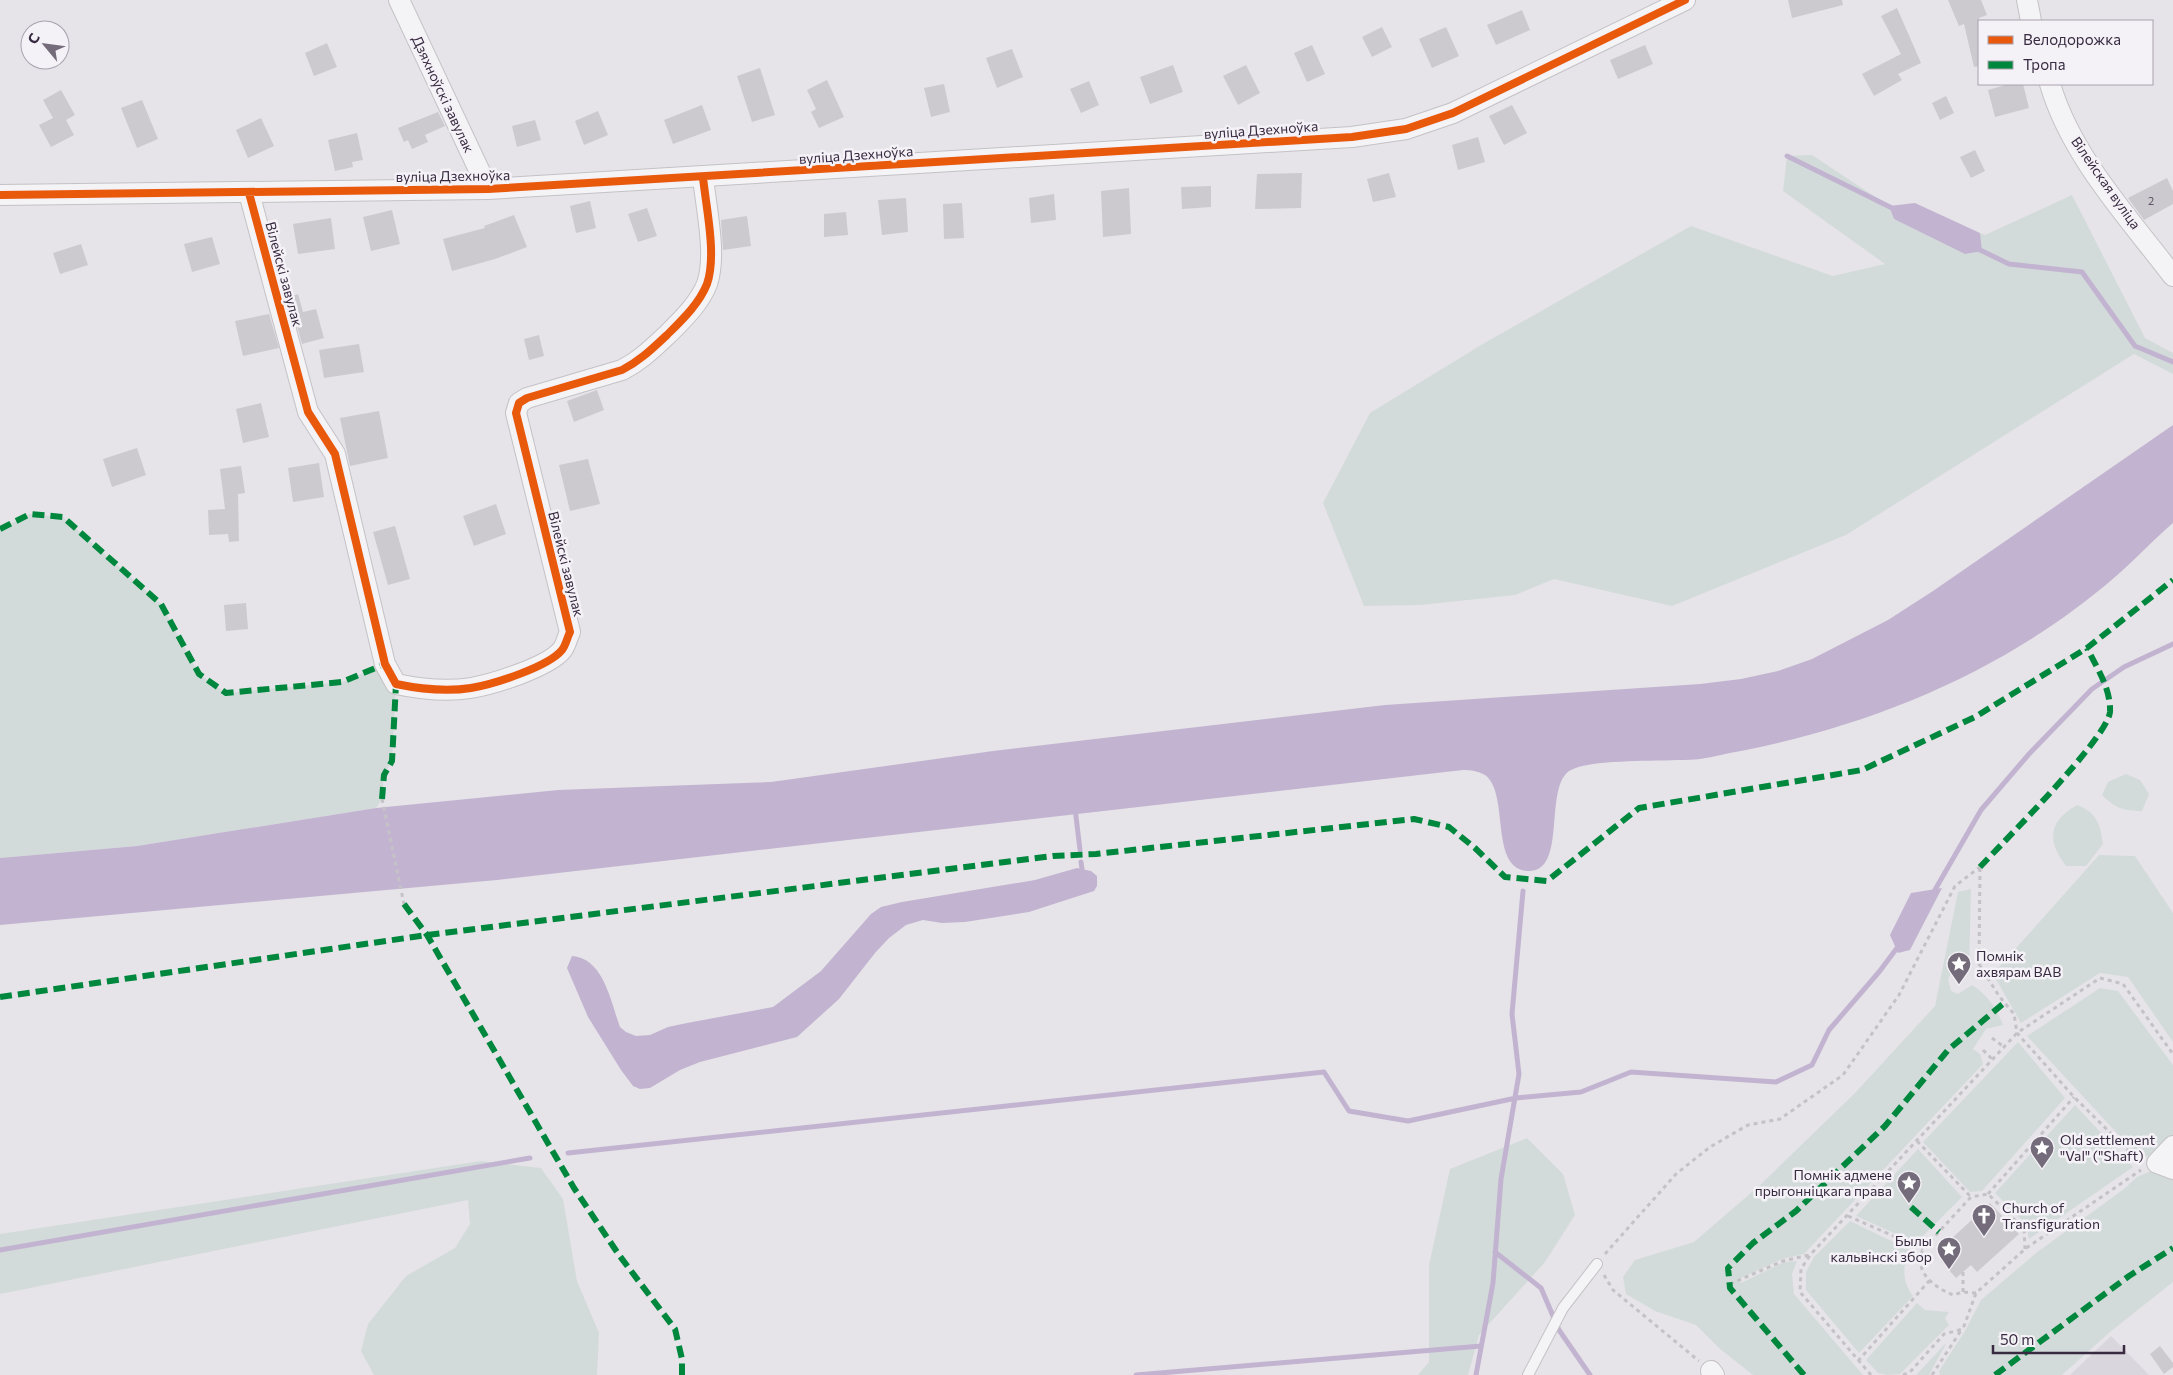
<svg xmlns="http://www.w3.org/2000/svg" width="2173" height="1375" font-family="Commissioner,sans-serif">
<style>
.built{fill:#dad6de}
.green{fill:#d3dbda}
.water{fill:#c2b4d1}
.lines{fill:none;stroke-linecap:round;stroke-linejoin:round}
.stream{stroke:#c2b4d1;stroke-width:5}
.building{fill:#cdcacf}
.lane-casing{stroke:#c4c2c6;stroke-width:12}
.street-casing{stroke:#c4c2c6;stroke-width:22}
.path{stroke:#c5c2c7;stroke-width:3;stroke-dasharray:4 4;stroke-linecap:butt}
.lane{stroke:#f4f3f5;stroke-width:10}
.street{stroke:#f4f3f5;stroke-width:20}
.quiet{stroke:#00873e;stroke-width:6;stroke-dasharray:12 6;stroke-linecap:butt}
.cycleway-casing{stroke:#f5f2f7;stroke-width:11}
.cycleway{stroke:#e8590c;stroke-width:8}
.labels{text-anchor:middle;stroke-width:5;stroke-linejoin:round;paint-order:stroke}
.number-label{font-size:11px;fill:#5f5466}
.street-label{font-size:14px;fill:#382b41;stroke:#f5f2f7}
.poi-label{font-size:14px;fill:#382b41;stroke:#f5f2f7;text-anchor:start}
</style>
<rect width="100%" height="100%" fill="#e6e4e8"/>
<path class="built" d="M 2111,1336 L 2149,1375 L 2070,1375 Z"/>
<path class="green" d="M 1812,155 L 1889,206 L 1894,219 L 1980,237 L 1980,233 L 1985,235 L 2072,195 L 2145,338 L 2173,353 L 2173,374 L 2134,354 L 1846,535 L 1672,606 L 1554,579 L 1515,595 L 1421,605 L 1364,606 L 1323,503 L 1370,413 L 1481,345 L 1691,226 L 1833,276 L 1885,264 L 1783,191 L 1787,156 Z
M 30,514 L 63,517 L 161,604 L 199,674 L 226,693 L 342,682 L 385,664 L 396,684 L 392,761 L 384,775 L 382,799 L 376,808 L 137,846 L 0,858 L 0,529 Z
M 2126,774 L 2140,780 L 2149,794 L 2142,811 C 2124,811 2115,808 2102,795 L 2108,782 Z
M 2077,805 C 2097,813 2100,823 2103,844 L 2086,866 L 2066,866 C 2046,840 2049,821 2077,805 Z
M 2099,855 L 2135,856 L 2173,913 L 2173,1042 L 2128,977 L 2100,973 L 2021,1023 L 1993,974 Z
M 1971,889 L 1969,969 L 1960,965 L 1954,968 L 1948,979 L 1951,991 L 1958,994 L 1972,985 C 1987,994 1997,1009 2003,1025 L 1986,1029 L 1973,1049 L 1980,1054 L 1983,1064 L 1804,1254 L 1782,1259 L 1739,1279 L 1741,1283 L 1784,1262 L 1797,1261 L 1792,1274 L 1794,1294 L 1863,1375 L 1753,1375 L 1720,1349 L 1696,1325 L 1655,1311 L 1626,1294 L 1623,1277 L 1635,1260 L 1694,1242 L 1760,1185 L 1855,1093 L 1935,1006 L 1958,892 Z
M 2100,988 L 2118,991 L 2173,1065 L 2173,1141 L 2153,1155 L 2140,1158 L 2027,1036 Z
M 2018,1042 L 2065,1098 L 1982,1191 L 1970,1192 L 1923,1142 Z
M 2075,1105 L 2133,1167 L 2029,1239 L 2026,1224 L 1995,1193 Z
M 1527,1138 L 1563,1174 L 1575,1215 L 1545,1262 L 1479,1335 L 1468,1375 L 1418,1375 L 1429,1362 L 1429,1265 L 1450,1169 Z
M 1918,1149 L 1962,1197 L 1916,1243 L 1856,1216 Z
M 481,1161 L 541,1168 L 563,1199 L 577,1281 L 599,1333 L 597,1375 L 374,1375 L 361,1351 L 368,1324 L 406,1276 L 455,1248 L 470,1224 L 468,1200 L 0,1294 L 0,1234 Z
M 2156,1169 L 2173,1175 L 2173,1282 L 2110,1332 L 2062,1375 L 1940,1375 L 1939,1371 L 1965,1331 L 1981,1300 L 2036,1253 L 2124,1189 L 2137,1177 Z
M 1850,1221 L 1910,1250 C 1902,1267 1902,1281 1913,1296 L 1859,1353 L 1806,1290 L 1806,1272 L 1814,1257 Z
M 1917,1303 L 1925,1310 L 1949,1312 L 1945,1318 L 1949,1325 L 1900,1374 L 1887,1375 L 1878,1373 L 1866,1360 Z
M 1947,1342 L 1929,1375 L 1916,1375 Z"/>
<path class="water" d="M 1915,203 L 1980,233 L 1982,251 L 1965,254 L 1894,219 L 1889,206 Z
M 2173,425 L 2173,523 C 2153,540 2135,560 2115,577 C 2010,668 1878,724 1741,751 C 1728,753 1714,757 1700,759 C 1671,762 1593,758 1571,770 C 1542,785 1569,874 1527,871 C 1489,868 1510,793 1485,775 C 1478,771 1471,770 1463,770 L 497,880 L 0,925 L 0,858 L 137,846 L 376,808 L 558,790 L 771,782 L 993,751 L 1385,705 L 1700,684 L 1741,679 L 1778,671 L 1812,659 L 1888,620 L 1933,591 Z
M 1077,868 L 1091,871 L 1097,876 L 1097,886 L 1094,891 L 1029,912 L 965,922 L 942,923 L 923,920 L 906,925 L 889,938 L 875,953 L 839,999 L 797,1037 L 700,1062 L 680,1070 L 650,1088 L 640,1089 L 633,1086 L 621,1070 L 588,1017 L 567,968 L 572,956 C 604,958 611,1003 620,1027 L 626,1032 L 636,1036 L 650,1035 L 668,1027 L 687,1023 L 773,1007 L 821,971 L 871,914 L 881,907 L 902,902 L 1035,880 Z
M 1942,888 L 1910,950 L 1898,953 L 1890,935 L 1911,893 Z"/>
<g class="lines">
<path class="stream" d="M 1787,156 L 1894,209
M 1976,248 L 2009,264 L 2082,272 L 2135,346 L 2173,362
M 1075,808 L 1080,850
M 1081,862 L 1082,869
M 1932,895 L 1981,810 L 2029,754 L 2092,689 L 2124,667 L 2173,644
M 568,1153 L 1324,1072 L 1349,1111 L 1408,1121 L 1516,1098 L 1581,1092 L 1631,1072 L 1776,1082 L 1812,1065 L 1829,1030 L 1879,972 L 1900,944
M 0,1250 L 530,1158
M 1495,1252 L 1541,1288 L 1559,1330 L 1590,1375
M 1136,1375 L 1481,1346
M 1476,1375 L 1493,1283 L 1501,1179 L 1519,1074 L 1512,1014 L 1523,891"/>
</g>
<path class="building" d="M 1788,0 L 1842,0 L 1843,5 L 1792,18 Z
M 1948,0 L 1981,0 L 1987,15 L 1979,18 L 1979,66 L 1974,67 L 1964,24 L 1959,26 Z
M 1897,8 L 1921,63 L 1898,74 L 1902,80 L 1874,96 L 1862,74 L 1901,54 L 1881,16 Z
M 1522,10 L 1530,30 L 1496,45 L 1487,25 Z
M 1382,27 L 1392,47 L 1372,57 L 1362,37 Z
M 1446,27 L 1459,56 L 1432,68 L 1419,39 Z
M 327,43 L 337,67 L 314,76 L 305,53 Z
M 1312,45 L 1325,74 L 1307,82 L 1294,53 Z
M 1645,45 L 1653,64 L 1618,79 L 1610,60 Z
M 1012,49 L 1023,77 L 997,88 L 986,58 Z
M 1173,65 L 1183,92 L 1150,104 L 1140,77 Z
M 1246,65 L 1260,93 L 1238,105 L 1223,76 Z
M 760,68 L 775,115 L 752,122 L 737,76 Z
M 827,80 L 844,117 L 819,128 L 811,112 L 816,109 L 807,90 Z
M 1089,81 L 1099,105 L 1081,113 L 1070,89 Z
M 944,84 L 950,112 L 931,117 L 924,88 Z
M 2009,84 L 2023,84 L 2029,108 L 1995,117 L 1988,90 Z
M 61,90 L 75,115 L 66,120 L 74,135 L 51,147 L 39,125 L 53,118 L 43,100 Z
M 1946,96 L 1954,113 L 1940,120 L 1932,103 Z
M 142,100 L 158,139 L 137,148 L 121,108 Z
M 702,105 L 711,130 L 673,144 L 664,120 Z
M 1512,105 L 1527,133 L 1504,145 L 1489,116 Z
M 598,111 L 608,135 L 584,145 L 575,121 Z
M 438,112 L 445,126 L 425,135 L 428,142 L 412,149 L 408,140 L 404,142 L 398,128 Z
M 261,118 L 274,146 L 248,158 L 236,130 Z
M 535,120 L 541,140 L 517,147 L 512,126 Z
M 357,133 L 363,160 L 352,162 L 353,167 L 335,171 L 328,140 Z
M 1478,137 L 1485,162 L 1458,170 L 1452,145 Z
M 1975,150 L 1985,171 L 1971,178 L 1960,157 Z
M 1302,173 L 1301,208 L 1255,209 L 1257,174 Z
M 1389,173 L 1396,197 L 1373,202 L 1367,179 Z
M 2167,178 L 2173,191 L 2173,204 L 2144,220 L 2128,198 Z
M 1211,186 L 1211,207 L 1182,209 L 1181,187 Z
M 1129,188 L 1131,234 L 1103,237 L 1101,191 Z
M 1054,194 L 1056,220 L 1031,223 L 1029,198 Z
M 906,198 L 908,232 L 882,235 L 878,200 Z
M 590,201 L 596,228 L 576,233 L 570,206 Z
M 962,203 L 964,238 L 944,239 L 943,204 Z
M 647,208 L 657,236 L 638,242 L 628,214 Z
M 392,210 L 400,244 L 371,251 L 363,217 Z
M 846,212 L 848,235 L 824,237 L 824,214 Z
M 514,215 L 527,247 L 495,259 L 452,271 L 443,239 L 485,228 L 484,226 Z
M 747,216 L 751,246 L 723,250 L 721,220 Z
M 331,218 L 335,249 L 298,254 L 293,224 Z
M 212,237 L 220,264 L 192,272 L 184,244 Z
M 81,244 L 88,265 L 60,274 L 53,253 Z
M 298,294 L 303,312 L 316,309 L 324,338 L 302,344 L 289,297 Z
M 269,314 L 279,348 L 243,356 L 235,321 Z
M 539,335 L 544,356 L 529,360 L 524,339 Z
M 359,344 L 364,372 L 324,378 L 319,350 Z
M 597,390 L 604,410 L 574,422 L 567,401 Z
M 261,403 L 269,437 L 243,443 L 236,409 Z
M 379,411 L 388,458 L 350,466 L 340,418 Z
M 137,448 L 146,475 L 112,487 L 103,459 Z
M 588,459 L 600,504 L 570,511 L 559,465 Z
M 319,463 L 324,497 L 293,502 L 288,468 Z
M 241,466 L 245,493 L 238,494 L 239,541 L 229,542 L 228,534 L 209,535 L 208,510 L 225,509 L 220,469 Z
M 496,504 L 506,534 L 474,546 L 463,516 Z
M 395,526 L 410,579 L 388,585 L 373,532 Z
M 246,603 L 248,629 L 226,631 L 224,605 Z
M 1990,1203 L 2019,1234 L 1977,1272 L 1971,1265 L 1956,1278 L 1941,1261 L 1956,1249 L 1949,1241 Z
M 2160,1346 L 2173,1363 L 2173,1367 L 2164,1374 L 2150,1354 Z"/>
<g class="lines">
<defs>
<path id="lane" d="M 1528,1375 L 1563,1308 L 1597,1264"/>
<path id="street" d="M 399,0 L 488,189
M 2027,0 L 2031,21
M 2050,84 C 2071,156 2128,217 2173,276
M 249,193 L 308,412 L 335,454 L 385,664 L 396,684 C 420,689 446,692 471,688 C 494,684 548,667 562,650 C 566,645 567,638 570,632 L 516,413 L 519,403 L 527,398 L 622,370 C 640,361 653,348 667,335 C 682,320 699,304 707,284 C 717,255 706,208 703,177
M 0,195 L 488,189 L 1352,137 L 1406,129 L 1453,113 L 1685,0
M 2173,1146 L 2157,1163 L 2173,1169
M 1711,1371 L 1714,1375"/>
</defs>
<use href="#lane" class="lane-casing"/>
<use href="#street" class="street-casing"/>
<path class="path" d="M 382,799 L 404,904
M 1980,868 L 1979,964 L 1999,996 L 2014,1014 L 2017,1033 L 2074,1097 L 2139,1161
M 1992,1038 L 2004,1047
M 1983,1050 L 1993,1060
M 1917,1141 L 1971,1197
M 1988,1194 L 2074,1097
M 1848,1216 L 1923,1249
M 1605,1254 L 1676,1174 L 1710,1147 L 1748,1125 L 1780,1119 L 1843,1075 L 1899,995 L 1955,886 L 1980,867
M 1604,1275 L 1613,1290 L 1699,1361
M 1730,1284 L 1783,1261 L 1809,1255
M 1963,1292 L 1963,1271
M 1976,1293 L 1963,1292 L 1953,1295 C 1934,1287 1913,1272 1923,1249 L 1971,1197 L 1988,1194 L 2024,1229 L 2025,1249
M 1858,1361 L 1929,1281
M 1871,1375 L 1800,1292 L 1801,1269 L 1810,1255 L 2004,1047 L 2017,1033 L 2100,978 L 2123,984 L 2173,1054
M 1903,1375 L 1910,1372 L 1944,1334 L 1963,1329 L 1976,1293 L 2025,1249 L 2141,1170
M 1932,1375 L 1962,1329"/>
<use href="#lane" class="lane"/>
<use href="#street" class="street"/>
<path class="quiet" d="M 0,529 L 30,514 L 63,517 L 161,604 L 199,674 L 226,693 L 342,682 L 385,664
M 382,799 L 384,775 L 392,761 L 396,684
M 1980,867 C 2003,842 2107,739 2110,712 C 2111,689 2097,668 2087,648
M 404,904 L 427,935 L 574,1188 L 619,1255 L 675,1329 L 682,1359 L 682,1375
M 0,997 L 427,935 L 1053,856 L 1096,854 L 1414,819 L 1449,827 L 1475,848 L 1505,877 L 1547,881 L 1639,808 L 1862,770 L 1975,717 L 2087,648 L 2173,580
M 1911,1207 L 1939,1232
M 1804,1375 L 1730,1288 L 1728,1268 L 1753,1243 L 1796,1211 L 1885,1126 L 1948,1050 L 2004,1003
M 1995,1375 L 2129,1276 L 2173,1248"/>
<defs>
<path id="cycleway" d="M 249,193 L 308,412 L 335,454 L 385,664 L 396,684 C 420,689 446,692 471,688 C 494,684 548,667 562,650 C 566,645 567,638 570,632 L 516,413 L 519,403 L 527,398 L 622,370 C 640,361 653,348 667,335 C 682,320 699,304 707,284 C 717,255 706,208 703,177
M 0,195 L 488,189 L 1352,137 L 1406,129 L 1453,113 L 1685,0"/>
</defs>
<use href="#cycleway" class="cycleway-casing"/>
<use href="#cycleway" class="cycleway"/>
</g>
<defs>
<symbol id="sight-pin" viewBox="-11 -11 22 30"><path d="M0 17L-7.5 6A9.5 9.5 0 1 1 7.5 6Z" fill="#756c7b" stroke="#f5f2f7"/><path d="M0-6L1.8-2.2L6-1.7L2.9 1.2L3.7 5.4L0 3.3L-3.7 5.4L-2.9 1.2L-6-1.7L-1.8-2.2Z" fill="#fff"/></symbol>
<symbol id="church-pin" viewBox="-11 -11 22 30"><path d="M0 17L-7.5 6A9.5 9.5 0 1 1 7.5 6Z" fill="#756c7b" stroke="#f5f2f7"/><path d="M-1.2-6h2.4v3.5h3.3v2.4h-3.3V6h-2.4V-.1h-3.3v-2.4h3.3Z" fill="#fff"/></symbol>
</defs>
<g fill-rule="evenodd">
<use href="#sight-pin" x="1945" y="950" width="28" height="38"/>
<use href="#sight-pin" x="2028" y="1134" width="28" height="38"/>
<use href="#sight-pin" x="1895" y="1169" width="28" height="38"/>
<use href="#church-pin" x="1970" y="1202" width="28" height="38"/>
<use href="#sight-pin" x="1935" y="1235" width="28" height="38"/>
</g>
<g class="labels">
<g class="number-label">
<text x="2151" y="205">2</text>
</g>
<g class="street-label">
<text transform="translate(443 94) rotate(65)" y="5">Дзяхноўскі завулак</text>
<text transform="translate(1261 130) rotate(-4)" y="5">вуліца Дзехноўка</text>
<text transform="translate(856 155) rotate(-4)" y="5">вуліца Дзехноўка</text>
<text transform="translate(453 176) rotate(-1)" y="5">вуліца Дзехноўка</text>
<text transform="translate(2106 183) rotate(55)" y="5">Вілейская вуліца</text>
<text transform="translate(284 274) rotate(75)" y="5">Вілейскі завулак</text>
<text transform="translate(566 564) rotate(76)" y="5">Вілейскі завулак</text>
</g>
<g class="poi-label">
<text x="1976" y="961">Помнік<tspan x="1976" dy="16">ахвярам ВАВ</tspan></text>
<text x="2060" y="1145">Old settlement<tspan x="2060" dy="16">"Val" ("Shaft)</tspan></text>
<text x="1892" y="1180" text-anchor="end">Помнік адмене<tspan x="1892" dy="16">прыгонніцкага права</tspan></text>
<text x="2002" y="1213">Church of<tspan x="2002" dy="16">Transfiguration</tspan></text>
<text x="1932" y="1246" text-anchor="end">Былы<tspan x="1932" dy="16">кальвінскі збор</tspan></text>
</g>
</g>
<rect x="1978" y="20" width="175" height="65" fill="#f5f2f7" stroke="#a9a2ae"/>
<rect x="1988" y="36" width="25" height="8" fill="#e8590c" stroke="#a9a2ae"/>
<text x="2023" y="45" font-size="15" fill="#382b41">Велодорожка</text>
<rect x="1988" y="61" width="25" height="8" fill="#00873e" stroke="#a9a2ae"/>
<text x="2023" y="70" font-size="15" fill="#382b41">Тропа</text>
<g transform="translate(45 45) rotate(299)"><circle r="24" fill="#f5f2f7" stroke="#a9a2ae"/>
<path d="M0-4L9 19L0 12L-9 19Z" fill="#756c7b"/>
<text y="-8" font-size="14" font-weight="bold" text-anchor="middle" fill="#382b41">С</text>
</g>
<path d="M1993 1345v8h131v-8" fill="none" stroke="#382b41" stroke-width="2.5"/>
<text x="2000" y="1345" font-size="15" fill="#382b41" stroke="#f5f2f7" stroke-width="4" paint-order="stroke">50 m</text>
</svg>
